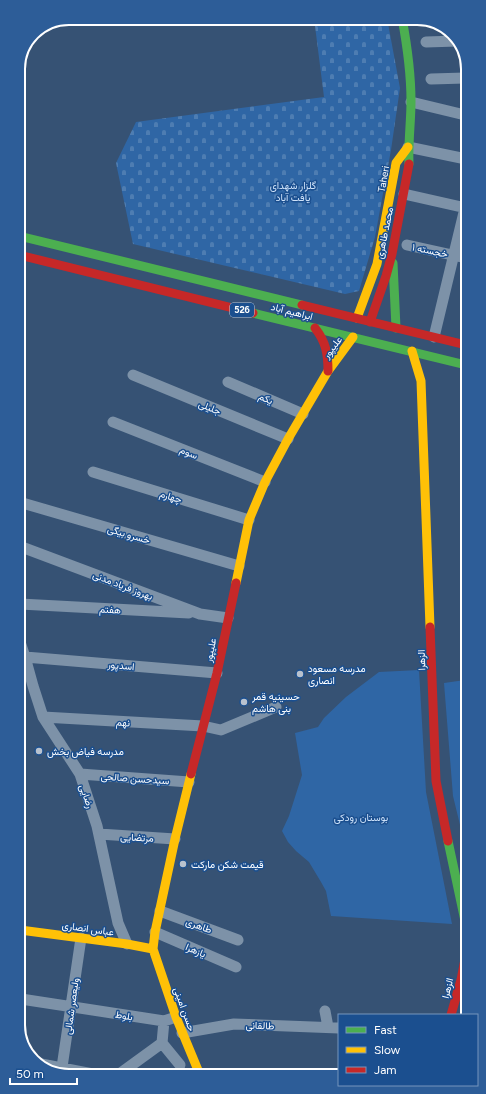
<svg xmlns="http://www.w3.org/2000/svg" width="486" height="1094" font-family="Figtree,Vazirmatn,sans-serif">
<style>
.cemetery{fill:url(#cemetery-stones)}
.park{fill:#2f66a5}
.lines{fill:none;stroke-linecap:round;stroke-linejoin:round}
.street{stroke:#7d92a8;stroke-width:11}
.fast{stroke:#4caf50;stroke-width:9}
.slow{stroke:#ffc107;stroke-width:9}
.jam{stroke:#c62828;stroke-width:9}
.poi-dot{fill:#b9c2ce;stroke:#1b4f8f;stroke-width:1.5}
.labels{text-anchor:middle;stroke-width:3;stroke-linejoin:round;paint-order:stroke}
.shield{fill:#1b4f8f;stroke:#bbcadd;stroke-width:1}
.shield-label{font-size:9px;font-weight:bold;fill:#fff}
.street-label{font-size:10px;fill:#fff;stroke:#1b4f8f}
.park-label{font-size:10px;fill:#cfe3fa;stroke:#1b4f8f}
.poi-label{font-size:10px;fill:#fff;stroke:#1b4f8f;text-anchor:start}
.rim{fill:none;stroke:#fff;stroke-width:2}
</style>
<defs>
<pattern id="cemetery-stones" width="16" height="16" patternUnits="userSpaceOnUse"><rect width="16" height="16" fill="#2f66a5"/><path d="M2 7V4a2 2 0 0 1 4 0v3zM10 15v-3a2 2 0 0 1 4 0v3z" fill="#4e7db2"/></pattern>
</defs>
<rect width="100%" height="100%" fill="#365274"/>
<path class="cemetery" d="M 314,18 L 387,18 L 400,88 L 391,150 L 375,237 L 359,291 L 345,294 L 133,244 L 116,163 L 136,122 L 324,97 Z"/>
<path class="park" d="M 419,670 L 426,792 L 452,924 L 331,916 L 326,891 L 321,882 L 309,862 L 296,851 L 288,842 L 282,831 L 289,816 L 302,775 L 295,733 L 318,727 L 324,718 L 346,697 L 379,672 Z
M 465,680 L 467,683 L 468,858 L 453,796 L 444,683 Z"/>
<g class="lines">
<path class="street" d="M 426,42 L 457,41
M 431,79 L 465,78
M 411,102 L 465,115
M 408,147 L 466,159
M 404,194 L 466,208
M 407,245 L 466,258
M 434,337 L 466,204
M 133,375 L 288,439
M 228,382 L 303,414
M 113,422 L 265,482
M 93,472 L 249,520
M 19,502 L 239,566
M 19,546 L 200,614 L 228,618
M 20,604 L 189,613
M 20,642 L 25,657 L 33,686 L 43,717 L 80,774 L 97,826 L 118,923 L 127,944
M 25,657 L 217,673
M 43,717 L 203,726 L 221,730 L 276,707
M 80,774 L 189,782
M 99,834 L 175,839
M 160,911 L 238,940
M 155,932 L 236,967
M 21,999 L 164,1021 L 176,1017
M 325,1011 L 328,1027
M 164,1021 L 162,1043 L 180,1065
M 182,1033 L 234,1024 L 339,1028
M 36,1063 L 103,1076
M 61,1074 L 81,938
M 118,1075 L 162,1043"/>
<path class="fast" d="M 402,18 C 407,45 411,74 411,101 C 411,122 408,143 409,164
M 19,236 L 302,305
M 393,263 L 396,328
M 253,313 L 466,365
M 448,841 L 468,935"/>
<path class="slow" d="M 357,318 L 377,264 L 396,163 L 408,147
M 412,351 L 421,381 L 430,627
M 236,583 L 249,520 L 265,482 L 288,439 L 328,371 L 353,337
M 191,774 L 175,839 L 155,932 L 153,949 L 176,1017 L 200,1075
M 20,930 L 127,944 L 153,949"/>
<path class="jam" d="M 19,255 L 253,313
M 302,305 L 466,345
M 370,322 L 386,276 L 392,254 L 409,164
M 315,328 C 326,342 328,354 328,371
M 430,627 L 436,781 L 448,841
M 191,774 L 217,673 L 236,583
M 451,1015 L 461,980 L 468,943"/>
</g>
<g class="poi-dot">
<circle cx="300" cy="674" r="4"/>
<circle cx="244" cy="702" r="4"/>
<circle cx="39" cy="751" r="4"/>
<circle cx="183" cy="864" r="4"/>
</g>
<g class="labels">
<rect class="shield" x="230" y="303" width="24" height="14" rx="3"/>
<g class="shield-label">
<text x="242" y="313">526</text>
</g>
<g class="street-label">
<text transform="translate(383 179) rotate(-80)" y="4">Taheri</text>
<text transform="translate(384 233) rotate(-78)" y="4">محمد طاهری</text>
<text transform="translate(430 250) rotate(12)" y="4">خجسته ۱</text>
<text transform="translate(292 311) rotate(14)" y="4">ابراهیم آباد</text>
<text transform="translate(332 347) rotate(-53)" y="4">علیپور</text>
<text transform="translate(266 398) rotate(23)" y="4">یکم</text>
<text transform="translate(210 407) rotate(22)" y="4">جلیلی</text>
<text transform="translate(189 452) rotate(22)" y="4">سوم</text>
<text transform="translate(171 496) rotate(17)" y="4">چهارم</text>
<text transform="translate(129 534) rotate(16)" y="4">خسرو بیگی</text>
<text transform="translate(123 585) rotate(21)" y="4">بهروز فریاد مدنی</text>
<text transform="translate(110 609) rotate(3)" y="4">هفتم</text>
<text transform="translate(210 650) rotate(-79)" y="4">علیپور</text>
<text transform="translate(421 660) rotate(-92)" y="4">الزهرا</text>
<text transform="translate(121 665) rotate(5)" y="4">اسدپور</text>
<text transform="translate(123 722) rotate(3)" y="4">نهم</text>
<text transform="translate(135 778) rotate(4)" y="4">سیدحسن صالحی</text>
<text transform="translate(87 796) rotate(71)" y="4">رضایی</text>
<text transform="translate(137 837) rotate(3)" y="4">مرتضایی</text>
<text transform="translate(199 925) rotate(20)" y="4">طاهری</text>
<text transform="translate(88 928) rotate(8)" y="4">عباس انصاری</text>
<text transform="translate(196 950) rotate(23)" y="4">یازهرا</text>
<text transform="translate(447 988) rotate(-76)" y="4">الزهرا</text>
<text transform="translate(71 1006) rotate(-82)" y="4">ولیعصر شمالی</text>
<text transform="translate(185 1009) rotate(70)" y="4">حسن امینی</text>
<text transform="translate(124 1015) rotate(9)" y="4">بلوط</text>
<text transform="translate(260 1025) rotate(2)" y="4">طالقانی</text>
</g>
<g class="park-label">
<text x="293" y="189">گلزار شهدای<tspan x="293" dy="12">یافت آباد</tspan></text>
<text x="361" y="821">بوستان رودکی</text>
</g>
<g class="poi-label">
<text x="308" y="672">مدرسه مسعود<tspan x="308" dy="12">انصاری</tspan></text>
<text x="252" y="700">حسینیه قمر<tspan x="252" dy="12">بنی هاشم</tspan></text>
<text x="47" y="755">مدرسه فیاض بخش</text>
<text x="191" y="868">قیمت شکن مارکت</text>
</g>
</g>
<path d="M0 0H486V1094H0ZM69 25H417A44 44 0 0 1 461 69V1025A44 44 0 0 1 417 1069H69A44 44 0 0 1 25 1025V69A44 44 0 0 1 69 25Z" fill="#2d5d98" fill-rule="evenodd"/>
<path class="rim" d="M69 25H417A44 44 0 0 1 461 69V1025A44 44 0 0 1 417 1069H69A44 44 0 0 1 25 1025V69A44 44 0 0 1 69 25Z"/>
<rect x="338" y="1014" width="140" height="72" fill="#1b4f8f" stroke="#7695bc"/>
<rect x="346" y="1027" width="20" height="6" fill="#4caf50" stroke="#7695bc"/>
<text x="374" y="1034" font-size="12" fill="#ffffff">Fast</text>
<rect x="346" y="1047" width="20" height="6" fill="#ffc107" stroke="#7695bc"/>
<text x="374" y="1054" font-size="12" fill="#ffffff">Slow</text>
<rect x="346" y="1067" width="20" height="6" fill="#c62828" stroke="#7695bc"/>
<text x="374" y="1074" font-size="12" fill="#ffffff">Jam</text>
<path d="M10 1078v6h67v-6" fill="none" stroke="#ffffff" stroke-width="2"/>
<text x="16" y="1078" font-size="12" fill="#ffffff" stroke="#1b4f8f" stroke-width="3" paint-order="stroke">50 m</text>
</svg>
